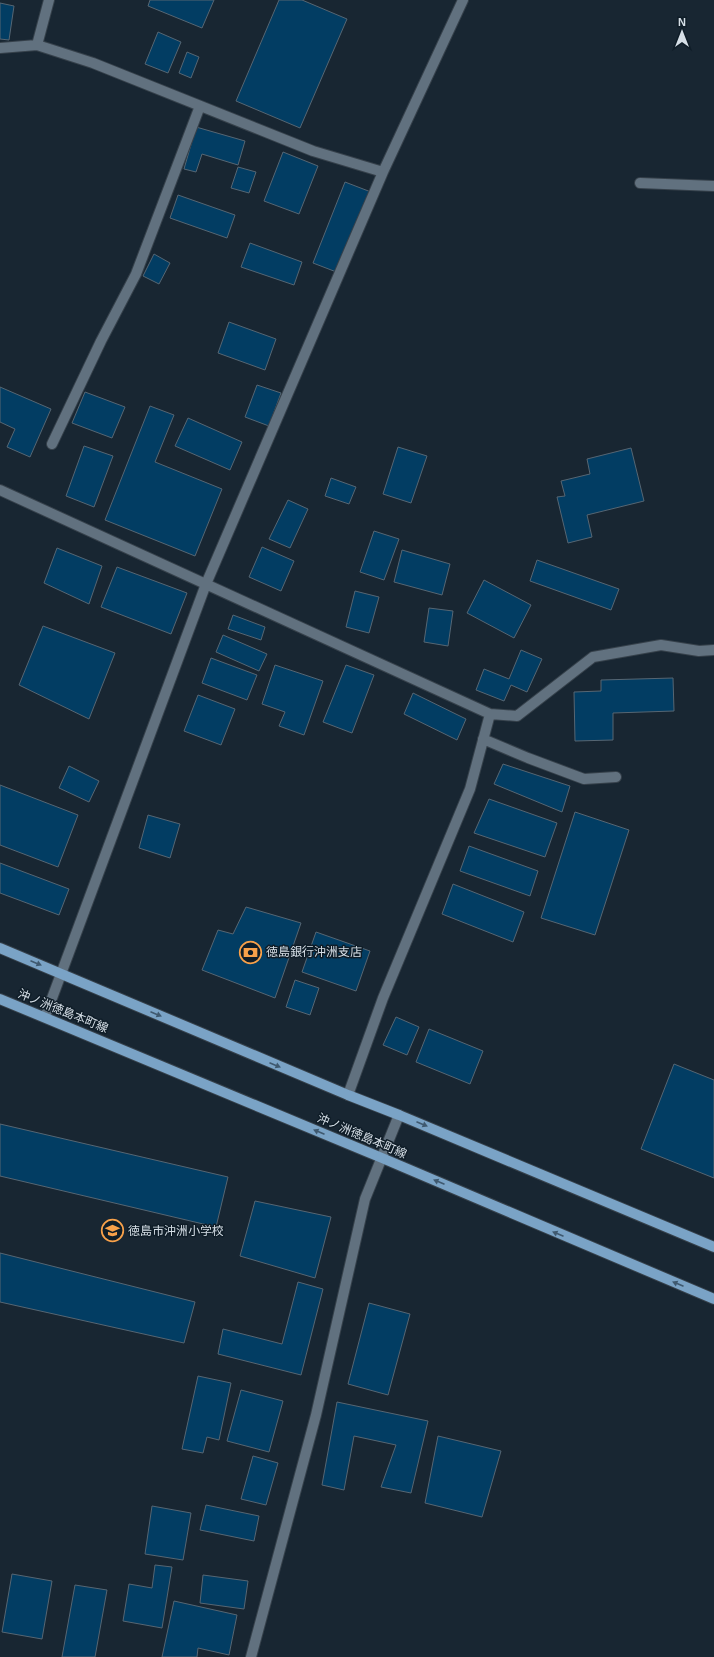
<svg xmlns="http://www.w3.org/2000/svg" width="714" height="1657" font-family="Arial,'Noto Sans JP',sans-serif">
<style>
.building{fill:#023d63;stroke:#566673}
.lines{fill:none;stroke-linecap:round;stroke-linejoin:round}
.street-casing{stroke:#36414b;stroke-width:12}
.primary-casing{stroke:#36414b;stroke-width:12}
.street{stroke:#61717f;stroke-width:10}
.primary{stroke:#7aa3c6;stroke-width:10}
.oneway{fill:#3f596f}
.labels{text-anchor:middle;stroke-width:3;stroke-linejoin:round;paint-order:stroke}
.poi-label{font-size:12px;fill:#d6dfe7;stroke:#0f1d28;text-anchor:start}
.street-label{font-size:12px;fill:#d6dfe7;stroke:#0f1d28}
</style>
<rect width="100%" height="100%" fill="#182632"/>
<path class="building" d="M 150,0 L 214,0 L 202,28 L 148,6 Z
M 279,0 L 302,0 L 347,19 L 300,128 L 236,101 Z
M 0,3 L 14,6 L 9,40 L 0,39 Z
M 158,32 L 181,42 L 168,73 L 145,64 Z
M 187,52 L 199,57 L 191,78 L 179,73 Z
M 196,127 L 245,141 L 238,165 L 202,154 L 196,172 L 184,169 Z
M 283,152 L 318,166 L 299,214 L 264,201 Z
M 238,167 L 256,172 L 249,193 L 231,188 Z
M 345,182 L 371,192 L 339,273 L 313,263 Z
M 178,195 L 235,215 L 227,238 L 170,218 Z
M 250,243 L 302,262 L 294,285 L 241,267 Z
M 154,254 L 170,263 L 159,284 L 143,276 Z
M 229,322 L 276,339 L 265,370 L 218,353 Z
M 257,385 L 281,393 L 269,426 L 245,417 Z
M 0,387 L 51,409 L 30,457 L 7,447 L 15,429 L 0,422 Z
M 85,392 L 125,407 L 112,438 L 72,423 Z
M 150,406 L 174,415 L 155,462 L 222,489 L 195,556 L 105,520 Z
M 188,418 L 242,442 L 230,470 L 175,446 Z
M 84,446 L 113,456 L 94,507 L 66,496 Z
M 398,447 L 427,456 L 411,503 L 383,494 Z
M 631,448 L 644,501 L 587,515 L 592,537 L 568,543 L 557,497 L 565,496 L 561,481 L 590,474 L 587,459 Z
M 331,478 L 356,487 L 349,504 L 325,496 Z
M 288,500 L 308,509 L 290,548 L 269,539 Z
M 374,531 L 399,539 L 384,580 L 360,572 Z
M 262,547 L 294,561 L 281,591 L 249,577 Z
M 57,548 L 102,566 L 89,604 L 44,583 Z
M 402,550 L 450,564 L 442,595 L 394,582 Z
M 537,560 L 619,589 L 611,610 L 530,581 Z
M 117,567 L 187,593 L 171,634 L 101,607 Z
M 484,580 L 531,605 L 514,638 L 467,613 Z
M 355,591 L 379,597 L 369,633 L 346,627 Z
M 429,608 L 453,611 L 448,646 L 424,642 Z
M 233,615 L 265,627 L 261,640 L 228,629 Z
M 43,626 L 115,653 L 89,719 L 19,685 Z
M 223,635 L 267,654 L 259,671 L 216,652 Z
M 521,650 L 542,659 L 527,692 L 511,685 L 504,701 L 476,690 L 484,669 L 509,679 Z
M 211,658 L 257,675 L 247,700 L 202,683 Z
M 275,665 L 323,681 L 304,735 L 279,726 L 285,712 L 262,704 Z
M 346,665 L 374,675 L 352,733 L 323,722 Z
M 673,678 L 674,711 L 613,713 L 613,740 L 575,741 L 574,692 L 601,691 L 601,680 Z
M 413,693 L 466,719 L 457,740 L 404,714 Z
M 198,695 L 235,709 L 221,745 L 184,731 Z
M 503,764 L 570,786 L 562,812 L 494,784 Z
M 69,766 L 99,781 L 89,802 L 59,788 Z
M 0,785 L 78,815 L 58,867 L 0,845 Z
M 489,799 L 557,823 L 545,857 L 474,833 Z
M 575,812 L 629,830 L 595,935 L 541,918 Z
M 148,815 L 180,824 L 170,858 L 139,848 Z
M 469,846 L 538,871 L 530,896 L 460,871 Z
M 0,863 L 69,889 L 59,915 L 0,893 Z
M 453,884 L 524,912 L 513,942 L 442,914 Z
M 246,907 L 301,923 L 275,998 L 202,970 L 218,930 L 233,934 Z
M 316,932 L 370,951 L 356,991 L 302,972 Z
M 295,980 L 319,988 L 310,1015 L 286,1007 Z
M 396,1017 L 419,1027 L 407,1055 L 383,1045 Z
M 429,1029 L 483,1051 L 470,1084 L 416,1062 Z
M 674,1064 L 714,1080 L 714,1178 L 641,1149 Z
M 0,1124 L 228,1177 L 216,1227 L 0,1176 Z
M 255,1201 L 331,1217 L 315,1278 L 240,1256 Z
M 0,1253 L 195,1302 L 184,1343 L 0,1302 Z
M 298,1282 L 323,1289 L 301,1375 L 218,1354 L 223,1329 L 282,1344 Z
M 369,1303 L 410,1314 L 388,1395 L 348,1384 Z
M 198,1376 L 231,1383 L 219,1440 L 207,1437 L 203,1453 L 182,1449 Z
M 241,1390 L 283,1401 L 269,1452 L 227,1441 Z
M 337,1402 L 428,1421 L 411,1493 L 381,1487 L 396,1445 L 354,1436 L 344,1490 L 322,1485 Z
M 438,1436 L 501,1451 L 482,1517 L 425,1503 Z
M 253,1456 L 278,1463 L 266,1505 L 241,1499 Z
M 206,1505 L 259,1516 L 254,1541 L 200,1530 Z
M 152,1506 L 191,1513 L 183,1560 L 145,1554 Z
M 155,1565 L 172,1567 L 162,1628 L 123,1621 L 129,1584 L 152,1588 Z
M 12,1574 L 52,1581 L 42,1639 L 2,1632 Z
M 203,1575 L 248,1581 L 244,1609 L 200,1603 Z
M 75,1585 L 107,1590 L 95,1657 L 62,1657 Z
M 174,1601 L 237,1615 L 229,1655 L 198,1648 L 197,1657 L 162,1657 Z"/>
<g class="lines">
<defs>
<path id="street" d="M 37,45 L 93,63 L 313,151 L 383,172
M 0,48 L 37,45 L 49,0
M 640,183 L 714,186
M 52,444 L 101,341 L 136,274 L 200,106
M 0,490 L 490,714 L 470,789 L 383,998 L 348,1095
M 490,714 L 517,716 L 593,657 L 661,645 L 699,651 L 714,650
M 483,739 L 528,758 L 584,779 L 616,777
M 45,1017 L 206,584 L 383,172 L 463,0
M 251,1657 L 316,1415 L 365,1199 L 399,1115"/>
<path id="primary" d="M 0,948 L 348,1095 L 399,1115 L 714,1247
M 0,999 L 382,1158 L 714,1299"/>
</defs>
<use href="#street" class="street-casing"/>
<use href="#primary" class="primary-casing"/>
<use href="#street" class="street"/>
<use href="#primary" class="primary"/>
</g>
<defs><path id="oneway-solid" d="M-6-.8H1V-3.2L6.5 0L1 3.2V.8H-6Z"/></defs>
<g class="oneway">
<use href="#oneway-solid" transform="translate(36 963) rotate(23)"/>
<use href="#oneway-solid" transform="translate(156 1014) rotate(23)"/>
<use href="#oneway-solid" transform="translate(275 1065) rotate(23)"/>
<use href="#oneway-solid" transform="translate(422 1124) rotate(23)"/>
<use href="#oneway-solid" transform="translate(319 1132) rotate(-157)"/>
<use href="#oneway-solid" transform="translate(439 1182) rotate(-157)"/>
<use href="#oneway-solid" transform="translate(558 1234) rotate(-157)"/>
<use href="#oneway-solid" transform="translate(678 1284) rotate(-157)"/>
</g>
<defs>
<symbol id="bank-ring" viewBox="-11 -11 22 22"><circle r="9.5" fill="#0f1d28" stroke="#f8a14a" stroke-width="1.5"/><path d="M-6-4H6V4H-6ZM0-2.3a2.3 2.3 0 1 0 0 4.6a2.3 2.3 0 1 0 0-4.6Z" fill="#f8a14a"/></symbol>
<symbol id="school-ring" viewBox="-11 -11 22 22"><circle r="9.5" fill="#0f1d28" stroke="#f8a14a" stroke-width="1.5"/><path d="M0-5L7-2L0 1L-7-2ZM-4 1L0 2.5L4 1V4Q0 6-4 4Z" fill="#f8a14a"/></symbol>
</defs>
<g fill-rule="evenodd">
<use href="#bank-ring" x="238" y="940" width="25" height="25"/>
<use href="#school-ring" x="100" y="1218" width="25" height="25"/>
</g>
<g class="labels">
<g class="poi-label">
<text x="266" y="956">徳島銀行沖洲支店</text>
<text x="128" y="1235">徳島市沖洲小学校</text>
</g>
<g class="street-label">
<text transform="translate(63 1011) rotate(22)" y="4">沖ノ洲徳島本町線</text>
<text transform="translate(362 1136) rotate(23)" y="4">沖ノ洲徳島本町線</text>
</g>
</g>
<g transform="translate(682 32)" stroke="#0f1d28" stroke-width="3" paint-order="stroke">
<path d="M0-3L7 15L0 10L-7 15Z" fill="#d6dfe7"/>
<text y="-6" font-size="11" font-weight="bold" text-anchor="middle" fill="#d6dfe7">N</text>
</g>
</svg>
